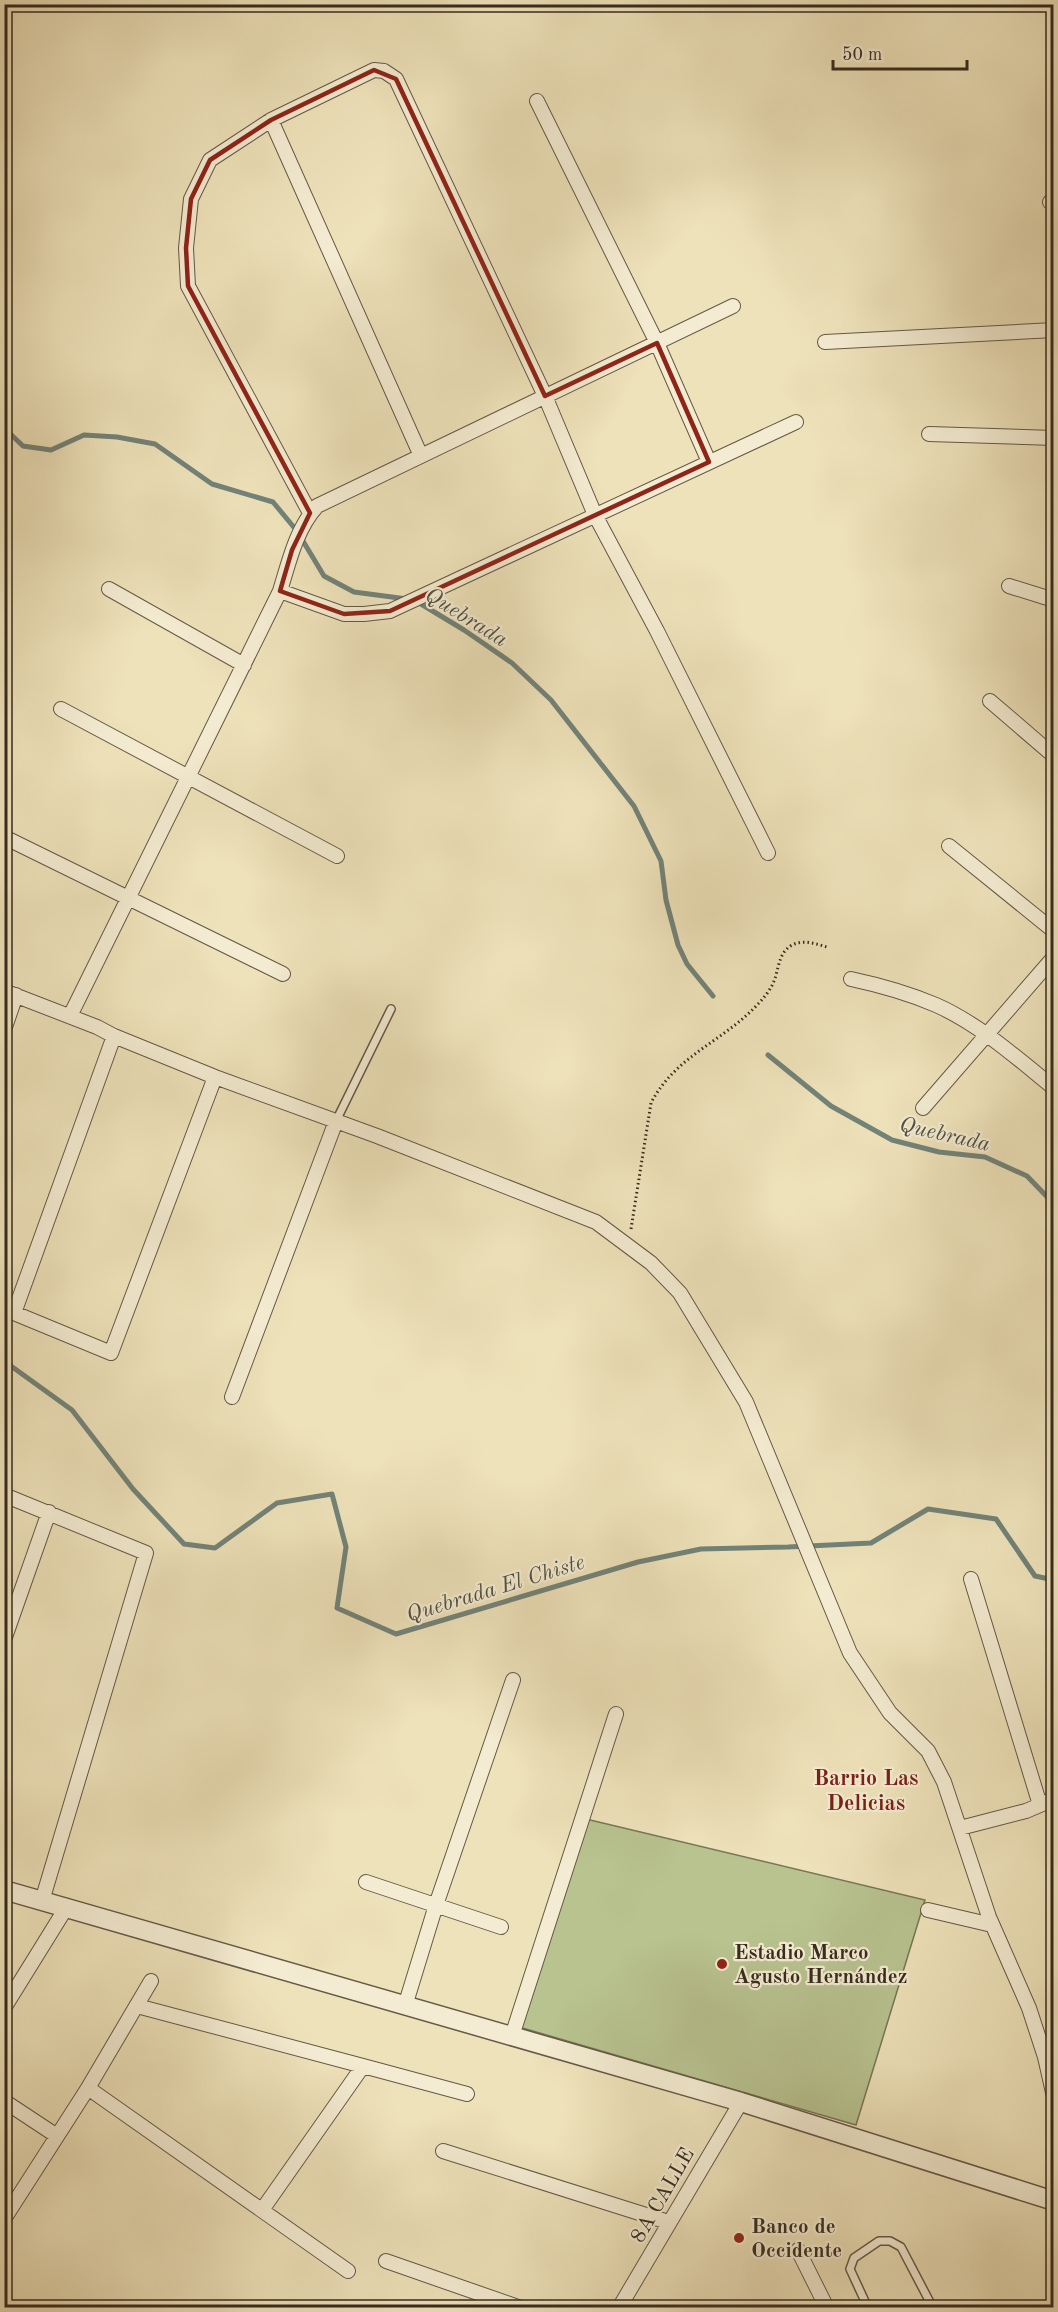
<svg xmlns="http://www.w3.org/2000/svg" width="1058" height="2312" font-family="'Old Standard TT',serif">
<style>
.green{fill:#b8c390;stroke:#777757;stroke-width:1.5}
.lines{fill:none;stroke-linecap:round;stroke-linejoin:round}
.stream{stroke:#728379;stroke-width:5}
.service-casing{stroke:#645945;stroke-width:10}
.minor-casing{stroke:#645945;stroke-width:16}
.tertiary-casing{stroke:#645945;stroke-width:21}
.path{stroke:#362b1e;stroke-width:3;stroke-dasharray:1.5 3;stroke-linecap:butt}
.service{stroke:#f4ecd2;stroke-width:7}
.minor{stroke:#f4ecd2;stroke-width:14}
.tertiary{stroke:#f4ecd2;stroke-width:18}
.marked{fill:none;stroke:#8f2418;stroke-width:4.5;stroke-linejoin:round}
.poi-dot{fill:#8f2418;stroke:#f4ecd2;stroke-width:2}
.labels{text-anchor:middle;stroke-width:4.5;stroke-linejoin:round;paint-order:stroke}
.poi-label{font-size:21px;font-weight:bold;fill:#362b1e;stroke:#f4ecd2;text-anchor:start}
.street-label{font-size:21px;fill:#362b1e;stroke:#f4ecd2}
.water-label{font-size:22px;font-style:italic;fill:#4f5044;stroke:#f4ecd2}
.neighbourhood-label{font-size:22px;font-weight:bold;fill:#7a1f14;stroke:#f4ecd2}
</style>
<rect width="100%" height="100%" fill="#eee2ba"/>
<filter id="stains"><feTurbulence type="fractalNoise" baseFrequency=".00333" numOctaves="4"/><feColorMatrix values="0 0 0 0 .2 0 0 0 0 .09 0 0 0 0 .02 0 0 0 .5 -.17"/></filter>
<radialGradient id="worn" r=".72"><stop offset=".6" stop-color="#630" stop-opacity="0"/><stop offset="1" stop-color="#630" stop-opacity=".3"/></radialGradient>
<path class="green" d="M 586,1819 L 925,1900 L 856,2125 L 519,2027 Z"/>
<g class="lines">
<path class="stream" d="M 4,428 L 23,446 L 51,450 L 84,435 L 117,437 L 155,444 L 212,484 L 273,502 L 297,531 L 324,576 L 354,592 L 407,599
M 416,601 L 464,630 L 512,663 L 551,700 L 634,806 L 661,861 L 666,900 L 678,945 L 687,964 L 713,996
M 768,1055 L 831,1106 L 892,1140 L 939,1152 L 985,1157 L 1027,1176 L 1054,1204
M 4,1361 L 72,1410 L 133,1489 L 184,1544 L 215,1548 L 277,1503 L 332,1494 L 346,1547 L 337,1608 L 396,1634 L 638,1562 L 701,1549 L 788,1547 L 871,1543 L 928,1509 L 996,1519 L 1035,1576 L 1054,1580"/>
<defs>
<path id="service" d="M 336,1121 L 391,1009
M 868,2308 L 850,2269 L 854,2258 L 879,2241 L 890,2241 L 901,2247 L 933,2308"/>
<path id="minor" d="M 537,101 L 657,343 L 709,462
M 271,120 L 421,456
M 1050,202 L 1054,200
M 825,342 L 1054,330
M 929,434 L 1054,438
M 310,513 L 188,286 L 186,248 L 191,199 L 210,160 L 271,120 L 374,70 L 384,71 L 396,79 L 545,396 L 595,515 L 657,631 L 768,853
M 1009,586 L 1054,600
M 109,589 L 244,665
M 280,591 L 344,614 L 364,614 L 390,611 L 796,422
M 990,701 L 1054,756
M 61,709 L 337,856
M 4,837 L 283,974
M 949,846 L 1054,931
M 851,979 C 879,985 908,993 936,1005 C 979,1024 1017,1058 1054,1088
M 4,991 L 97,1027 L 114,1036 L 215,1077 L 377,1136 L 596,1222 L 651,1263 L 680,1293 L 746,1402 L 850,1653 L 890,1713 L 928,1751 L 944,1782 L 989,1917 L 1029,2008 L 1045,2057 L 1054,2097
M 70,1016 L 280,591 C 289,562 296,529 317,506 L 733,306
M 4,1030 L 16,995
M 114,1036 L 14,1313 L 111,1353 L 215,1077
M 923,1108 L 1054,957
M 232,1397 L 336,1121
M 4,1495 L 146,1553 L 42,1901
M 971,1579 L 1040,1805
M 4,1640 L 49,1512
M 960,1828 L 1026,1811 L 1054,1799
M 366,1882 L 501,1927
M 928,1910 L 992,1925
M 151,1981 L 88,2088 L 348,2271
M 137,2006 L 363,2066 L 262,2210
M 405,2006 L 436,1905 L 513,1680
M 4,2008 L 66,1908
M 512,2036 L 616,1714
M 363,2066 L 467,2094
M 4,2101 L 57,2136
M 443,2151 L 668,2222
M 4,2219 L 88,2088
M 798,2250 L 827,2308
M 386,2261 L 521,2308
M 619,2308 L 741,2102"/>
<path id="tertiary" d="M 4,1890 L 741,2102 L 1054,2201"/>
</defs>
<use href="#service" class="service-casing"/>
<use href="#minor" class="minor-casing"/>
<use href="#tertiary" class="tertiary-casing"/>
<path class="path" d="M 631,1229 L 651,1103 C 676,1055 723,1042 758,1004 C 764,998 771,989 774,981 C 779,969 778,953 792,945 C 804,939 816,944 827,947"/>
<use href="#service" class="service"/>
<use href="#minor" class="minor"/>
<use href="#tertiary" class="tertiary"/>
</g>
<path class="marked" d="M 374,70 L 396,79 L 545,396 L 657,343 L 709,462 L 390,611 L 344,614 L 280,591 L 292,550 L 310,513 L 188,286 L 186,248 L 191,199 L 210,160 L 271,120 Z"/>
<g class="poi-dot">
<circle cx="722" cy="1964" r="6"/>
<circle cx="739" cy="2238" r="6"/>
</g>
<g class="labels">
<g class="poi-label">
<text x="734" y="1959">Estadio Marco<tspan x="734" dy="24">Agusto Hernández</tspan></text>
<text x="751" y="2233">Banco de<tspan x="751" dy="24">Occidente</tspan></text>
</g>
<g class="street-label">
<text transform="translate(662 2195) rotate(-60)" y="7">8A CALLE</text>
</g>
<g class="water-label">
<text transform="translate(467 616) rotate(32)" y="8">Quebrada</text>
<text transform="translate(945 1133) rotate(13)" y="8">Quebrada</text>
<text transform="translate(495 1587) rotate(-17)" y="8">Quebrada El Chiste</text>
</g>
<g class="neighbourhood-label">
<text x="866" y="1785">Barrio Las<tspan x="866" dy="25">Delicias</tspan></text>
</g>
</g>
<rect width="1058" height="2312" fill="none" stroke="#eee2ba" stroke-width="24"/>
<rect x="6" y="6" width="1046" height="2300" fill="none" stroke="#362b1e" stroke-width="3"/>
<rect x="12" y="12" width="1034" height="2288" fill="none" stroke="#362b1e" stroke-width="1.5"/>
<path d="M833 60v9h134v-9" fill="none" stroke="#362b1e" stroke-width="3"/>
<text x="842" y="60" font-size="18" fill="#362b1e" stroke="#f4ecd2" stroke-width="4.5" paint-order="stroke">50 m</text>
<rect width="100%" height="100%" filter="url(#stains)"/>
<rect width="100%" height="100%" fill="url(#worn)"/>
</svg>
